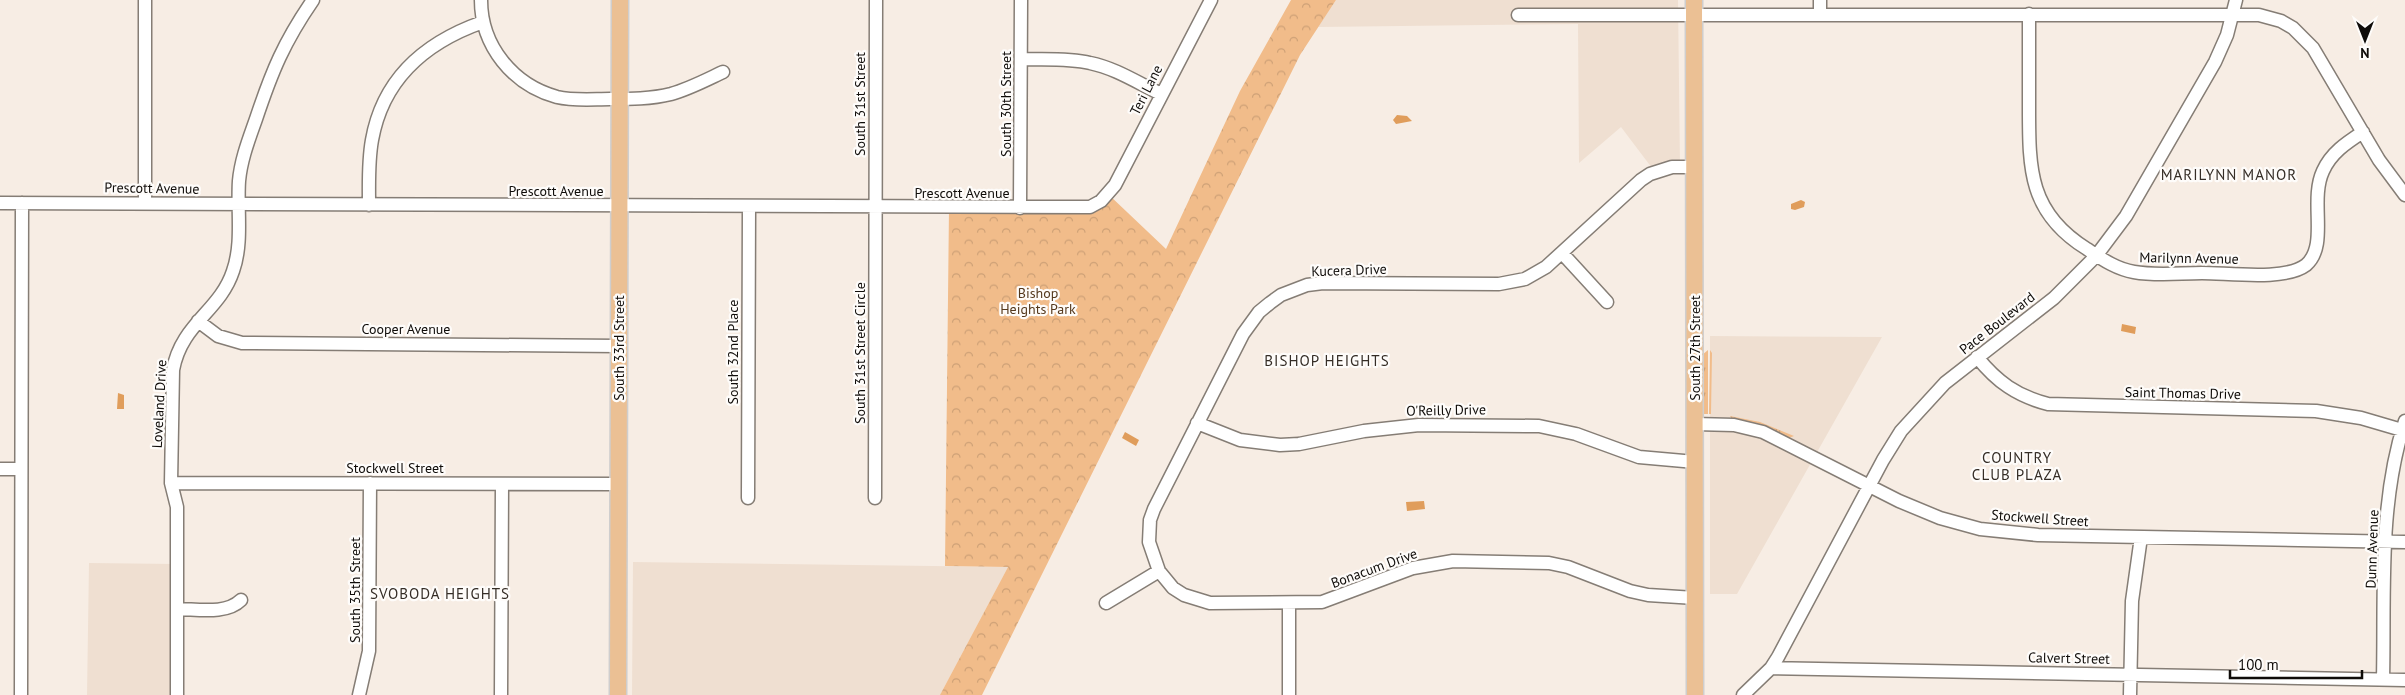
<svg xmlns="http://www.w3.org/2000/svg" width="2405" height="695" font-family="'PT Sans',sans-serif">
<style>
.built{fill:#efdfd1}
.grass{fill:url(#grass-tufts)}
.forest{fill:url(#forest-crowns)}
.water{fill:#e09d5b}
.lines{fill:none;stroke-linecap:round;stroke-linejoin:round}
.minor-casing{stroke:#857d75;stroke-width:15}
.major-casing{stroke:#cfcece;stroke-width:19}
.minor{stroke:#fff;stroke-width:12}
.major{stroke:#ebc094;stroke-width:16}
.labels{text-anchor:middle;stroke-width:4.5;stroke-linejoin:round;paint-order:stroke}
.street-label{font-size:14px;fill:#0f0c09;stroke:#fefcfa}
.park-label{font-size:14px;fill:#55391d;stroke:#fefcfa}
.neighbourhood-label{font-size:15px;letter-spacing:1px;fill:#352d26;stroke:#fefcfa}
</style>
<defs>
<pattern id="grass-tufts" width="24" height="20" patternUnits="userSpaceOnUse" patternTransform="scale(1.25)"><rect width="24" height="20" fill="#f1bc8a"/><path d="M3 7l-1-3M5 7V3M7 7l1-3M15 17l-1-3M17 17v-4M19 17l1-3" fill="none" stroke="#cda076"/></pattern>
<pattern id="forest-crowns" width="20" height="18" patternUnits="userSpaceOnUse" patternTransform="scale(1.25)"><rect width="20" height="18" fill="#f1bc8a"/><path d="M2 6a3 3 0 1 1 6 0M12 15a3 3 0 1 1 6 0" fill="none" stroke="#cda076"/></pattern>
</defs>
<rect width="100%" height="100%" fill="#f7ede4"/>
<path class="built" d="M 1336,0 L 1678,0 L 1680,167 L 1655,172 L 1621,127 L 1579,163 L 1578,24 L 1318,27 Z
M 1710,336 L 1882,337 L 1737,594 L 1710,594 Z
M 633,562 L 1008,567 L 940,695 L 632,695 Z
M 89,563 L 176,564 L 177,695 L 87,695 Z"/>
<path class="grass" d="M 1708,350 L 1708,414 L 1704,414 L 1702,355 Z
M 1710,350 L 1712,353 L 1711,414 L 1709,414 Z
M 1730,416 L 1760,422 L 1794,436 L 1789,438 L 1732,419 Z"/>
<path class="forest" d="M 1291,0 L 1336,0 L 1300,55 L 982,695 L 940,695 L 1008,567 L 945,566 L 949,208 L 1080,208 L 1108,194 L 1166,249 L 1240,91 Z"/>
<path class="water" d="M 1397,115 L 1407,116 L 1412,121 L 1396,124 L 1393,120 Z
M 1801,200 L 1805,202 L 1804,207 L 1795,210 L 1791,209 L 1791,204 Z
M 2122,324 L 2136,327 L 2135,334 L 2121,331 Z
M 118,393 L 124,395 L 124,409 L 117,409 Z
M 1125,432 L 1139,440 L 1136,446 L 1122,438 Z
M 1424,501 L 1425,509 L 1407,511 L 1406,502 Z"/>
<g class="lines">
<defs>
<path id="minor" d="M 481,0 C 481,46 513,85 557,97 C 574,101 593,99 610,99 C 630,99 651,99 671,94 C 689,89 706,80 723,72
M 1820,14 L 1820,0
M 2029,14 C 2029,45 2029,77 2029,108 C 2029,170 2029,213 2087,249 C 2102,259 2116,269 2134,272 C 2156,276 2180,273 2202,273 C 2229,273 2285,281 2306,265 C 2329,245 2309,201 2323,171 C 2331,153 2346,143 2363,132
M 1518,15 L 2259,15 L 2281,21 L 2293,28 L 2313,48 L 2379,160 L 2405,195
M 1021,59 C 1044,60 1068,58 1090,63 C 1115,68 1138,83 1161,94
M 1694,167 L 1672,167 L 1650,174 L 1641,180 L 1546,267 L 1525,279 L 1499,284 L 1323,283 L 1307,285 L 1281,295 L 1270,303 L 1259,312 L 1243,334 L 1154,509 L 1150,520 L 1149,542 L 1159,571 L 1173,588 L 1184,595 L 1210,603 L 1322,602 L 1413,568 L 1453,561 L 1549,563 L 1568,567 L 1630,591 L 1648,595 L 1695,598
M 145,202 L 145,0
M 0,203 L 1090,207 L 1101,201 L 1115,185 L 1211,0
M 369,205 C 369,184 368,162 372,140 C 383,78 426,42 483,22
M 1020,208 L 1021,0
M 1562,253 L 1607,302
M 198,321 L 218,336 L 242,343 L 619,346
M 1977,357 C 1997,382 2017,396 2048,404 L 2316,411 L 2361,418 L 2402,430
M 1197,423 L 1240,440 L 1280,445 L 1299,444 L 1364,431 L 1419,425 L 1539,426 L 1576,434 L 1639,457 L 1695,462
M 1695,424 L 1734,425 L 1763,432 L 1899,501 L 1940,518 L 1980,529 L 2038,535 L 2405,542
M 0,469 L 21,469
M 171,483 L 619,484
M 748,498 L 749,207
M 875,498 L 876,0
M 1106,603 L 1159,571
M 177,609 C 197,609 226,615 241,600
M 1771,668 L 2405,680
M 2383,679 C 2385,594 2378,504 2405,421
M 21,695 L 22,203
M 177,695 L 177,507 L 171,483 L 173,370 C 181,324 220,311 233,271 C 243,243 237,210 239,181 C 241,159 249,139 256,119 C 272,71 284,42 313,0
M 359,695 L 369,651 L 370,483
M 501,695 L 502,484
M 1289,695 L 1289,604
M 1743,695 L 1771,668 L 1778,657 L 1883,460 L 1901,431 L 1945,383 L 2054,298 L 2096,256 L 2126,216 L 2215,62 L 2227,35 L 2236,0
M 2130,695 L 2132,601 L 2141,537"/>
<path id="major" d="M 1694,0 L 1695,695
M 618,695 L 620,0"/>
</defs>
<use href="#minor" class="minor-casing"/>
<use href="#major" class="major-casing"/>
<use href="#minor" class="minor"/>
<use href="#major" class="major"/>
</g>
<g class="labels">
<g class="street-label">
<text transform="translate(1146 90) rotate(-63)" y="5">Teri Lane</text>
<text transform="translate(860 104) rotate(-90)" y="5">South 31st Street</text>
<text transform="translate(1006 104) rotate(-90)" y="5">South 30th Street</text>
<text transform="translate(152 188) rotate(1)" y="5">Prescott Avenue</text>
<text x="556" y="196">Prescott Avenue</text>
<text x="962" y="198">Prescott Avenue</text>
<text transform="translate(2189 258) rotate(1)" y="5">Marilynn Avenue</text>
<text transform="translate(1349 270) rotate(-2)" y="5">Kucera Drive</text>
<text transform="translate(1997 323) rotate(-38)" y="5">Pace Boulevard</text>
<text x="406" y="334">Cooper Avenue</text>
<text transform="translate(619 348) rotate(-90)" y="5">South 33rd Street</text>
<text transform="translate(1695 348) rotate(-90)" y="5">South 27th Street</text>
<text transform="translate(733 352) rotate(-90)" y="5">South 32nd Place</text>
<text transform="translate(860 353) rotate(-90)" y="5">South 31st Street Circle</text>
<text transform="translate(2183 393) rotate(1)" y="5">Saint Thomas Drive</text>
<text transform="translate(159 404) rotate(-87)" y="5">Loveland Drive</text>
<text transform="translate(1446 410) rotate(-1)" y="5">O'Reilly Drive</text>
<text x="395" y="473">Stockwell Street</text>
<text transform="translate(2040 518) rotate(4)" y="5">Stockwell Street</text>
<text transform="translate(2372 549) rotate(-88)" y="5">Dunn Avenue</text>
<text transform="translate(1374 568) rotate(-20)" y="5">Bonacum Drive</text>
<text transform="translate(355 590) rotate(-90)" y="5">South 35th Street</text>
<text transform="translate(2069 658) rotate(1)" y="5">Calvert Street</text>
</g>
<g class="park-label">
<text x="1038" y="298">Bishop<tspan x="1038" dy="16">Heights Park</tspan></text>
</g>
<g class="neighbourhood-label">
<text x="2229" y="180">MARILYNN MANOR</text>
<text x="1327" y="366">BISHOP HEIGHTS</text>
<text x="2017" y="463">COUNTRY<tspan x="2017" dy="17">CLUB PLAZA</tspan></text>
<text x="440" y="599">SVOBODA HEIGHTS</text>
</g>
</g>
<g transform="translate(2365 40) rotate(180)" stroke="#fefcfa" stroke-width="4" paint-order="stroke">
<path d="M0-4L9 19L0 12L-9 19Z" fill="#0f0c09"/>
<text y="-8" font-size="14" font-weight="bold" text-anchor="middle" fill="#0f0c09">N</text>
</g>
<path d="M2230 670v8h132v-8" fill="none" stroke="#0f0c09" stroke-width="2.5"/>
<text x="2238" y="670" font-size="15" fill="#0f0c09" stroke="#fefcfa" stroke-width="4" paint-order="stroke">100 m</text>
</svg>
